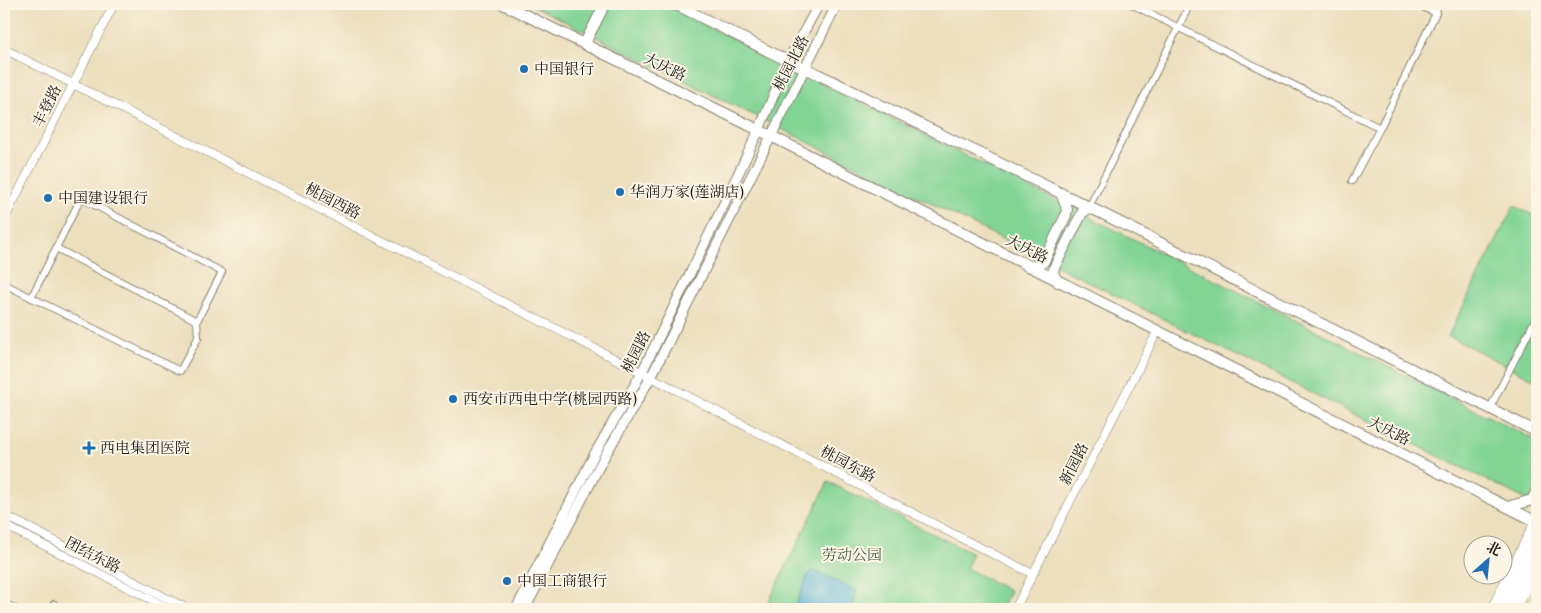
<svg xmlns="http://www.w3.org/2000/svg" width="1541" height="613" font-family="'Libre Caslon Text','Noto Serif SC',serif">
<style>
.green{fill:#82d495;stroke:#4f7858}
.water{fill:#57b1d4;stroke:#3a6678}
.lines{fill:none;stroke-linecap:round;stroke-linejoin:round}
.minor-casing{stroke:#847e6c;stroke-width:8}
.tertiary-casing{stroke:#847e6c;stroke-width:9}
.secondary-casing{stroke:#847e6c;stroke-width:11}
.primary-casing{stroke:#847e6c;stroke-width:12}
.minor{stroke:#fff;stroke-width:6}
.tertiary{stroke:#fff;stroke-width:8}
.secondary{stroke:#fff;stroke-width:9}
.primary{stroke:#fff;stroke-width:10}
.poi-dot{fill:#1f6fb2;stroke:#fcf5e5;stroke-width:2}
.labels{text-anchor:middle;stroke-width:4;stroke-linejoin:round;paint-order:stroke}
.street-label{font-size:15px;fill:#1c1c1c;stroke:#fcf5e5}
.poi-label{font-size:15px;fill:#1c1c1c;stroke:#fcf5e5;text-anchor:start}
.park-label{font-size:15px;fill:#405c46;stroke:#fcf5e5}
</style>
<rect width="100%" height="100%" fill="#fcf5e5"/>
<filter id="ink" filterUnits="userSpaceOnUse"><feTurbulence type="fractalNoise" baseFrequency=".02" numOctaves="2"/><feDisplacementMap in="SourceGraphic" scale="10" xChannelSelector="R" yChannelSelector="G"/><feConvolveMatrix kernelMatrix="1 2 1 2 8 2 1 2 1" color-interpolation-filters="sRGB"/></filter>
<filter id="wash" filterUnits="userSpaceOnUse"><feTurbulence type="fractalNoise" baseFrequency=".0096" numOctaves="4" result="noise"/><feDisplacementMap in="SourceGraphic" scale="20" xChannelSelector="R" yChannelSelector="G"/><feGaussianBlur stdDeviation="1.12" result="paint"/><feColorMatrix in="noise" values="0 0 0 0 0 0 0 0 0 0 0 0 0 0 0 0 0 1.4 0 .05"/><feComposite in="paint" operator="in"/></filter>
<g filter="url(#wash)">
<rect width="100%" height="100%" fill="#ecdfbd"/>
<path class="green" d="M 530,4 L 663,4 L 1537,441 L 1537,505 Z
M 1514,206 L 1537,217 L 1537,321 L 1528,339 L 1537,343 L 1537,381 L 1448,336 Z
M 828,482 L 973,554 L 966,568 L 1010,591 L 1001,609 L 765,609 Z"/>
<path class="water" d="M 813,570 L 857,591 L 852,609 L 794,609 L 807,577 Z"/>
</g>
<g filter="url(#ink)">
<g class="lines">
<defs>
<path id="minor" d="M 1131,4 L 1380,128
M 1416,4 L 1436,13
M 1352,181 L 1380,128 L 1436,13 L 1438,4
M 1089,207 L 1190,4
M 4,284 L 180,371 L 198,338 L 197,321 L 222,272 L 81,198 L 56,248 L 197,321
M 31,298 L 56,248
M 1490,408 L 1537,316
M 4,603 L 16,609
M 51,609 L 54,604"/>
<path id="tertiary" d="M 4,49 L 651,377 L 961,538 L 1033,574
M 4,220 L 114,4
M 4,515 L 188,609
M 4,525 L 170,609
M 1015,609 L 1157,332
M 1491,609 L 1535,521
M 1516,609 L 1537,567"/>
<path id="secondary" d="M 516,609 L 594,455 L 642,372 L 720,212 L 759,130 L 788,61 L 819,4
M 525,609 L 603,459 L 651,377 L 837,4
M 1499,609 L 1537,533
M 1509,609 L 1537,553"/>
<path id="primary" d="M 503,4 L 771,136 L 1537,522
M 675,4 L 788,61 L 805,68 L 1089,207 L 1537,432
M 589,47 L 587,43 L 587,39 L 605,4
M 1027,266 L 1040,265 L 1044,261 L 1066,215 L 1067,209 L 1061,193
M 1058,282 L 1053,273 L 1054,268 L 1082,213 L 1087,209 L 1094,210
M 1507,507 L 1532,500 L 1537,490"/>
</defs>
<use href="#minor" class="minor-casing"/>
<use href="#tertiary" class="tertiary-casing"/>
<use href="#secondary" class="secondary-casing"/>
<use href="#primary" class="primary-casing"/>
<use href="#minor" class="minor"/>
<use href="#tertiary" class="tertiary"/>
<use href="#secondary" class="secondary"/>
<use href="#primary" class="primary"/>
</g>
</g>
<g class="poi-dot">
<circle cx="524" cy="69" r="5"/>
<circle cx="620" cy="192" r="5"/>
<circle cx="48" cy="198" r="5"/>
<circle cx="453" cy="399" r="5"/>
<path d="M86.5 440.5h5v5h5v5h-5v5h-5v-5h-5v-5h5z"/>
<circle cx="507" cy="581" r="5"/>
</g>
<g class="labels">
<g class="street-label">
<text transform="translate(791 63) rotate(-63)" y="5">桃园北路</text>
<text transform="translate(665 67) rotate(26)" y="5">大庆路</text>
<text transform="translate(47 106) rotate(-63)" y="5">丰登路</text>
<text transform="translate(333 201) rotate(27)" y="5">桃园西路</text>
<text transform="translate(1027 249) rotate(27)" y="5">大庆路</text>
<text transform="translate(636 352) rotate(-63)" y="5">桃园路</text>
<text transform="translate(1389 431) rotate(27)" y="5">大庆路</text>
<text transform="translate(848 464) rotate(28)" y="5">桃园东路</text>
<text transform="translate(1074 464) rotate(-63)" y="5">新园路</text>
<text transform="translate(93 555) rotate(27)" y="5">团结东路</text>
</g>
<g class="poi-label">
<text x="534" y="74">中国银行</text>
<text x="630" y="197">华润万家(莲湖店)</text>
<text x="58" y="203">中国建设银行</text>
<text x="463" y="404">西安市西电中学(桃园西路)</text>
<text x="100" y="453">西电集团医院</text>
<text x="517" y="586">中国工商银行</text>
</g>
<g class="park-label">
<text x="852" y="560">劳动公园</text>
</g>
</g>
<rect width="1541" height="613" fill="none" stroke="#fcf5e5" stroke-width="20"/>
<g transform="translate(1488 560) rotate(27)"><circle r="24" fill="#fcf5e5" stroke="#a29e95"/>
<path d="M0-4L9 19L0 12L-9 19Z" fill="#1f6fb2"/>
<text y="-8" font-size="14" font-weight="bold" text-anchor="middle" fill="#1c1c1c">北</text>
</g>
</svg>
